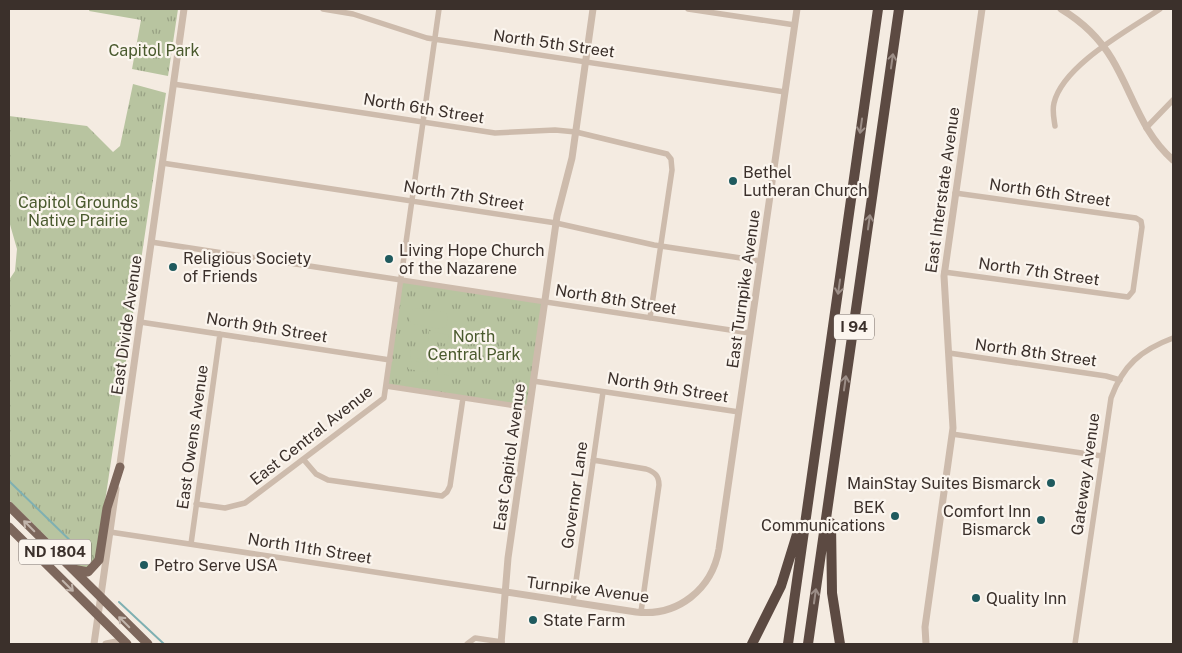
<svg xmlns="http://www.w3.org/2000/svg" width="1182" height="653" font-family="'Public Sans',sans-serif">
<style>
.park{fill:url(#park-tufts)}
.garden{fill:#b8c4a0}
.lines{fill:none;stroke-linecap:round;stroke-linejoin:round}
.stream{stroke:#7fb0b2;stroke-width:2}
.minor{stroke:#cdbbac;stroke-width:5.5}
.tertiary{stroke:#cdbbac;stroke-width:7}
.primary{stroke:#7d675c;stroke-width:9}
.motorway{stroke:#5c4a42;stroke-width:10}
.oneway{stroke:#9c8e87}
.oneway2{stroke:#c2b5ac}
.poi-dot{fill:#1f5a5e;stroke:#fbf5ee;stroke-width:2}
.labels{text-anchor:middle;stroke-width:4.5;stroke-linejoin:round;paint-order:stroke}
.shield{fill:#fbf5ee;stroke:#756b66;stroke-width:1}
.shield-label{font-size:15px;font-weight:bold;fill:#3b302b}
.street-label{font-size:16px;fill:#3b302b;stroke:#fbf5ee}
.park-label{font-size:16px;fill:#4a5a2e;stroke:#fbf5ee}
.poi-label{font-size:16px;fill:#3b302b;stroke:#fbf5ee;text-anchor:start}
</style>
<defs>
<pattern id="park-tufts" width="24" height="20" patternUnits="userSpaceOnUse" patternTransform="scale(1.25)"><rect width="24" height="20" fill="#b8c4a0"/><path d="M3 7l-1-3M5 7V3M7 7l1-3M15 17l-1-3M17 17v-4M19 17l1-3" fill="none" stroke="#97a083"/></pattern>
</defs>
<rect width="100%" height="100%" fill="#f4ebe1"/>
<path class="park" d="M 90,9 L 178,9 L 168,76 L 132,69 L 141,20 L 89,11 Z
M 133,84 L 166,93 L 96,562 L 87,570 L 79,569 L 9,500 L 9,280 L 15,271 L 17,249 L 9,221 L 9,116 L 87,126 L 113,152 L 120,146 Z
M 401,280 L 544,302 L 530,408 L 386,386 Z"/>
<path class="garden" d="M 414,308 L 445,312 L 448,316 L 446,326 L 441,329 L 412,324 C 407,320 408,311 414,308 Z
M 429,331 L 449,335 L 447,344 L 428,340 Z
M 411,349 L 430,352 L 429,360 L 410,358 Z
M 440,353 L 459,356 L 458,365 L 439,362 Z
M 409,361 L 428,363 L 427,372 L 408,369 Z
M 438,365 L 457,368 L 456,376 L 437,374 Z"/>
<g class="lines">
<path class="stream" d="M 9,481 L 83,553
M 119,602 L 164,644"/>
<path class="minor" d="M 323,9 L 353,14 L 427,38 L 785,92
M 688,9 L 795,25
M 173,84 L 495,133 L 555,130 L 576,132 L 667,154 L 671,159 L 672,170 L 650,318
M 1055,126 C 1054,119 1052,111 1054,103 C 1063,65 1129,30 1160,9
M 1146,128 L 1173,100
M 162,163 L 556,223 L 654,245 L 761,261
M 151,242 L 750,333
M 944,272 L 1128,297 L 1133,291 L 1142,227 L 1141,221 L 1136,218 L 955,193
M 140,322 L 390,360
M 949,353 L 1106,376 L 1120,380
M 533,381 L 739,412
M 386,386 L 530,408
M 952,434 L 1102,456
M 304,460 L 316,474 L 328,480 L 442,496 L 447,492 L 450,486 L 463,398
M 593,460 L 646,469 C 655,472 659,476 659,485 L 641,612
M 196,504 L 225,508 L 245,503 L 384,398 L 439,9
M 110,532 L 506,592
M 191,544 L 220,334
M 573,602 L 603,392
M 467,644 L 475,638 L 502,642
M 1075,644 L 1111,398 C 1123,365 1141,350 1173,338"/>
<path class="tertiary" d="M 1061,9 C 1081,21 1100,39 1112,59 C 1133,94 1141,132 1173,160
M 119,471 L 184,9
M 506,592 L 636,612 C 678,617 712,589 719,549 L 797,9
M 94,644 L 116,489
M 106,644 L 116,642 L 126,644
M 501,644 L 508,558 L 557,216 L 572,158 L 593,9
M 926,644 L 925,627 L 953,428 L 944,276 L 982,9"/>
<path class="primary" d="M 9,506 L 148,644
M 9,527 L 127,644
M 73,569 L 88,572 L 99,560 L 107,508 L 120,467"/>
<path class="motorway" d="M 831,523 L 832,593 L 840,644
M 752,644 L 781,586 L 798,531
M 788,644 L 878,9
M 808,644 L 899,9"/>
</g>
<defs><path id="oneway-shaft" d="M-6 0H5M1.5-3L5.5 0L1.5 3" fill="none" stroke-width="1.6" stroke-linecap="round" stroke-linejoin="round" transform="scale(1.25)"/></defs>
<g class="oneway">
<use href="#oneway-shaft" transform="translate(892 61) rotate(-82)"/>
<use href="#oneway-shaft" transform="translate(861 126) rotate(98)"/>
<use href="#oneway-shaft" transform="translate(869 222) rotate(-82)"/>
<use href="#oneway-shaft" transform="translate(839 287) rotate(98)"/>
<use href="#oneway-shaft" transform="translate(845 383) rotate(-82)"/>
<use href="#oneway-shaft" transform="translate(815 596) rotate(-82)"/>
</g>
<g class="oneway2">
<use href="#oneway-shaft" transform="translate(29 526) rotate(-135)"/>
<use href="#oneway-shaft" transform="translate(68 586) rotate(45)"/>
<use href="#oneway-shaft" transform="translate(124 622) rotate(-135)"/>
</g>
<g class="poi-dot">
<circle cx="733" cy="181" r="5"/>
<circle cx="389" cy="259" r="5"/>
<circle cx="173" cy="267" r="5"/>
<circle cx="1051" cy="483" r="5"/>
<circle cx="895" cy="516" r="5"/>
<circle cx="1041" cy="520" r="5"/>
<circle cx="144" cy="565" r="5"/>
<circle cx="976" cy="598" r="5"/>
<circle cx="533" cy="620" r="5"/>
</g>
<g class="labels">
<g class="shield">
<rect x="834" y="314.5" width="40" height="25" rx="4"/>
<rect x="19" y="539.5" width="72" height="25" rx="4"/>
</g>
<g class="shield-label">
<text x="854" y="332">I 94</text>
<text x="55" y="557">ND 1804</text>
</g>
<g class="street-label">
<text transform="translate(554 43) rotate(8)" y="6">North 5th Street</text>
<text transform="translate(424 108) rotate(9)" y="6">North 6th Street</text>
<text transform="translate(942 190) rotate(-82)" y="6">East Interstate Avenue</text>
<text transform="translate(1050 192) rotate(8)" y="6">North 6th Street</text>
<text transform="translate(464 195) rotate(9)" y="6">North 7th Street</text>
<text transform="translate(1039 271) rotate(8)" y="6">North 7th Street</text>
<text transform="translate(743 289) rotate(-82)" y="6">East Turnpike Avenue</text>
<text transform="translate(616 299) rotate(9)" y="6">North 8th Street</text>
<text transform="translate(126 325) rotate(-82)" y="6">East Divide Avenue</text>
<text transform="translate(267 327) rotate(9)" y="6">North 9th Street</text>
<text transform="translate(1036 352) rotate(8)" y="6">North 8th Street</text>
<text transform="translate(668 387) rotate(9)" y="6">North 9th Street</text>
<text transform="translate(311 435) rotate(-38)" y="6">East Central Avenue</text>
<text transform="translate(192 437) rotate(-82)" y="6">East Owens Avenue</text>
<text transform="translate(509 457) rotate(-82)" y="6">East Capitol Avenue</text>
<text transform="translate(1085 474) rotate(-82)" y="6">Gateway Avenue</text>
<text transform="translate(574 495) rotate(-82)" y="6">Governor Lane</text>
<text transform="translate(310 548) rotate(9)" y="6">North 11th Street</text>
<text transform="translate(588 589) rotate(7)" y="6">Turnpike Avenue</text>
</g>
<g class="park-label">
<text x="154" y="56">Capitol Park</text>
<text x="78" y="208">Capitol Grounds<tspan x="78" dy="18">Native Prairie</tspan></text>
<text x="474" y="342">North<tspan x="474" dy="18">Central Park</tspan></text>
</g>
<g class="poi-label">
<text x="743" y="178">Bethel<tspan x="743" dy="18">Lutheran Church</tspan></text>
<text x="399" y="256">Living Hope Church<tspan x="399" dy="18">of the Nazarene</tspan></text>
<text x="183" y="264">Religious Society<tspan x="183" dy="18">of Friends</tspan></text>
<text x="1041" y="489" text-anchor="end">MainStay Suites Bismarck</text>
<text x="885" y="513" text-anchor="end">BEK<tspan x="885" dy="18">Communications</tspan></text>
<text x="1031" y="517" text-anchor="end">Comfort Inn<tspan x="1031" dy="18">Bismarck</tspan></text>
<text x="154" y="571">Petro Serve USA</text>
<text x="986" y="604">Quality Inn</text>
<text x="543" y="626">State Farm</text>
</g>
</g>
<rect width="1182" height="653" fill="none" stroke="#3b302b" stroke-width="20"/>
</svg>
